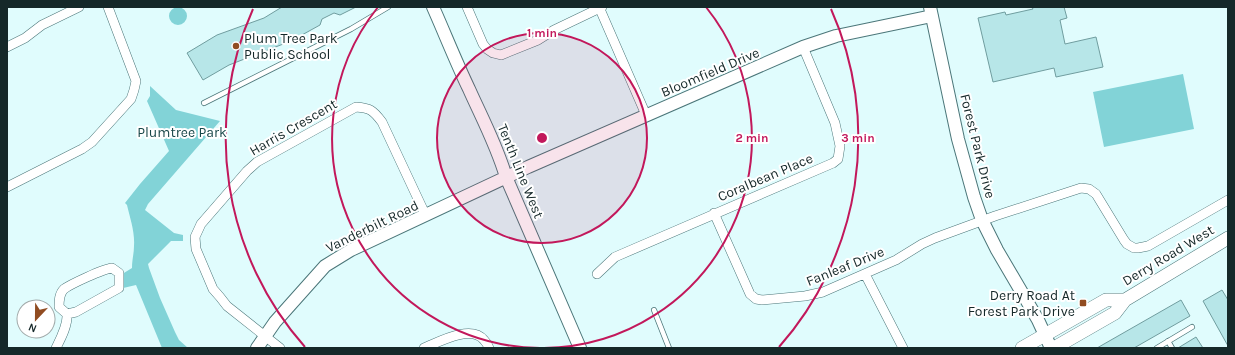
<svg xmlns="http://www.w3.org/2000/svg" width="1235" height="355" font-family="Karla,sans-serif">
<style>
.green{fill:#82d3d7}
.building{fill:#b7e6e8;stroke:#709d9f}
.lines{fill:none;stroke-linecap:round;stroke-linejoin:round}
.service-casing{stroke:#4b7679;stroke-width:6}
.minor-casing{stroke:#4b7679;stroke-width:10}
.tertiary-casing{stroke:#4b7679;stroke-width:14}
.secondary-casing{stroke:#4b7679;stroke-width:14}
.service{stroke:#fff;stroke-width:4.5}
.minor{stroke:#fff;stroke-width:9}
.tertiary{stroke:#fff;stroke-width:12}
.secondary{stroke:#fff;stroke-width:13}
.ring{fill:none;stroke:#c2185b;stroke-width:2}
.poi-dot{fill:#914c21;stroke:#fff;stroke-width:1.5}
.labels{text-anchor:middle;stroke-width:4;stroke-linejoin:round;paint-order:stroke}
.poi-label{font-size:14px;fill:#152829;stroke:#fff;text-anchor:start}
.street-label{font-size:14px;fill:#152829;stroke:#fff}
.park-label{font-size:14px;fill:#184749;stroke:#fff}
.centre{fill:#c2185b;stroke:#fff;stroke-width:2}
.ring-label{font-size:12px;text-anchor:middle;font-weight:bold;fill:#c2185b;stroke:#fff;stroke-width:4;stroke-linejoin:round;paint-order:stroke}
</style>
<rect width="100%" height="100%" fill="#e0fcfd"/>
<path class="green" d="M169 16a9 9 0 1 1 18 0a9 9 0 1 1-18 0Z
M 1183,74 L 1194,129 L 1104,147 L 1093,92 Z
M 150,86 L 176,110 L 220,121 L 148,204 L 145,210 L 174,233 L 183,235 L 183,241 L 171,241 L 148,264 L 149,268 L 160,298 L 175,332 L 179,340 L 188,348 L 162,348 L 136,285 L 119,289 L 119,276 L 132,268 C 132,260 134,253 134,246 C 135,232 130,218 127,205 L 125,203 L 140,184 L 169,151 L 147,101 L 150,96 Z"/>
<path class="building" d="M 282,7 L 356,7 L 340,15 L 334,13 L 322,19 L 320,25 L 291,41 L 229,65 L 203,80 L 187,53 L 217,35 L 264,18 Z
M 1032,7 L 1064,7 L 1067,18 L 1060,20 L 1065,44 L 1096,37 L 1103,67 L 1056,77 L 1054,68 L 993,82 L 978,18 L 1005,12 L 1006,15 L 1033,9 Z
M 1222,290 L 1228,300 L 1228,346 L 1203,301 Z
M 1181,300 L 1190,316 L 1134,348 L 1097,348 Z
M 1196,337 L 1203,348 L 1178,348 Z"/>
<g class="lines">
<defs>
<path id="service" d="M 204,103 L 351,29 L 388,7
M 654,310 L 669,348
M 1168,341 L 1172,348
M 1157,348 L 1192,327"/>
<path id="minor" d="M 467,7 L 483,44 L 487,49 L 493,53 L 501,55 L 538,40 L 554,30 L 602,7
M 599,7 L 646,115
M 7,47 L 25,38 L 42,25 L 79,7
M 7,187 L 82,149 L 92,142 L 131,99 L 134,90 L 136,81 L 108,7
M 714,213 L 750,294 L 756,299 L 762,300 L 805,296 L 823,292 L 896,260 L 922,244 L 935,238 L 995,216 L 1081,188 L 1089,189 L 1096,194 L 1124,240 L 1127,244 L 1134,248 L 1138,248 L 1148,246 L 1228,200
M 112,268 L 119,273 L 119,288 L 76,312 L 67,314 L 59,307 C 59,301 59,294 64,289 C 71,284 103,269 112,268 Z
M 597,274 L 615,257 L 833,163 L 838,159 L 840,146 L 835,123 L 803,47
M 865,274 L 903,348
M 56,348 C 61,338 68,325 67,314
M 280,348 L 227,306 L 220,297 L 213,289 L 196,249 L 195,237 L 201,224 L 247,171 L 257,162 L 356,107 C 370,108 373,110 382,122 L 426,216
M 424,348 C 439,342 471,324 484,340 C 486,342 488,345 489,348"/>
<path id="tertiary" d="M 433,7 C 445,34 456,62 469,89 C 482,118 497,146 506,177 L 580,348
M 930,7 L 958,139 L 974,197 L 982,220 L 997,250 L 1038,320 L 1051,348
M 257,348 L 275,322 L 325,266 L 351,250 L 528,167 L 803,47 L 836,36 L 932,16"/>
<path id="secondary" d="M 1022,348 L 1106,300 L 1125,300
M 1054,348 L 1115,313 L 1125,300 L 1228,238"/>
</defs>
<use href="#service" class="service-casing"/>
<use href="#minor" class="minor-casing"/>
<use href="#tertiary" class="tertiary-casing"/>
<use href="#secondary" class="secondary-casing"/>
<use href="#service" class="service"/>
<use href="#minor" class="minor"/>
<use href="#tertiary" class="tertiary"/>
<use href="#secondary" class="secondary"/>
</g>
<circle cx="542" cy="138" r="105" fill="#c2185b" fill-opacity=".12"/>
<g class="ring">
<circle cx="542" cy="138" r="105"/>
<path d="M540 348A210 210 0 0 1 378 7M706 7A210 210 0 0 1 544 348"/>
<path d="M305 347A316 316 0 0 1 253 9M831 9A316 316 0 0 1 779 347"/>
</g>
<g class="poi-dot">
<circle cx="236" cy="46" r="4"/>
<rect x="1079" y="299" width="8" height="8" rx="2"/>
</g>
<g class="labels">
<g class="poi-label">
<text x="244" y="43">Plum Tree Park<tspan x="244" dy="16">Public School</tspan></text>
<text x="1075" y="300" text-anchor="end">Derry Road At<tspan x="1075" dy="16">Forest Park Drive</tspan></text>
</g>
<g class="street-label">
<text transform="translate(710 72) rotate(-23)" y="5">Bloomfield Drive</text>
<text transform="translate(293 127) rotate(-30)" y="5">Harris Crescent</text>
<text transform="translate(978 146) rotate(76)" y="5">Forest Park Drive</text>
<text transform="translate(521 171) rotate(68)" y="5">Tenth Line West</text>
<text transform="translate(765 177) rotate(-23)" y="5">Coralbean Place</text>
<text transform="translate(372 226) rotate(-26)" y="5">Vanderbilt Road</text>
<text transform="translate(1168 255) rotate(-31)" y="5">Derry Road West</text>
<text transform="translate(845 266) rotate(-22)" y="5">Fanleaf Drive</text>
</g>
<g class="park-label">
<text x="182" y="137">Plumtree Park</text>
</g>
</g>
<circle cx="542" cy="138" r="6" class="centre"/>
<g class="ring-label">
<text x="542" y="37">1 min</text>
<text x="752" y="142">2 min</text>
<text x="858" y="142">3 min</text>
</g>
<rect width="1235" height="355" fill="none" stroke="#152829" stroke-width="16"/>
<g transform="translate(36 319) rotate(202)"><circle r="19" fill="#ffffff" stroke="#a1a9a9"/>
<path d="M0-3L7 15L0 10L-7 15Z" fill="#914c21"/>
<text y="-6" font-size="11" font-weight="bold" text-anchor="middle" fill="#152829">N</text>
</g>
</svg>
